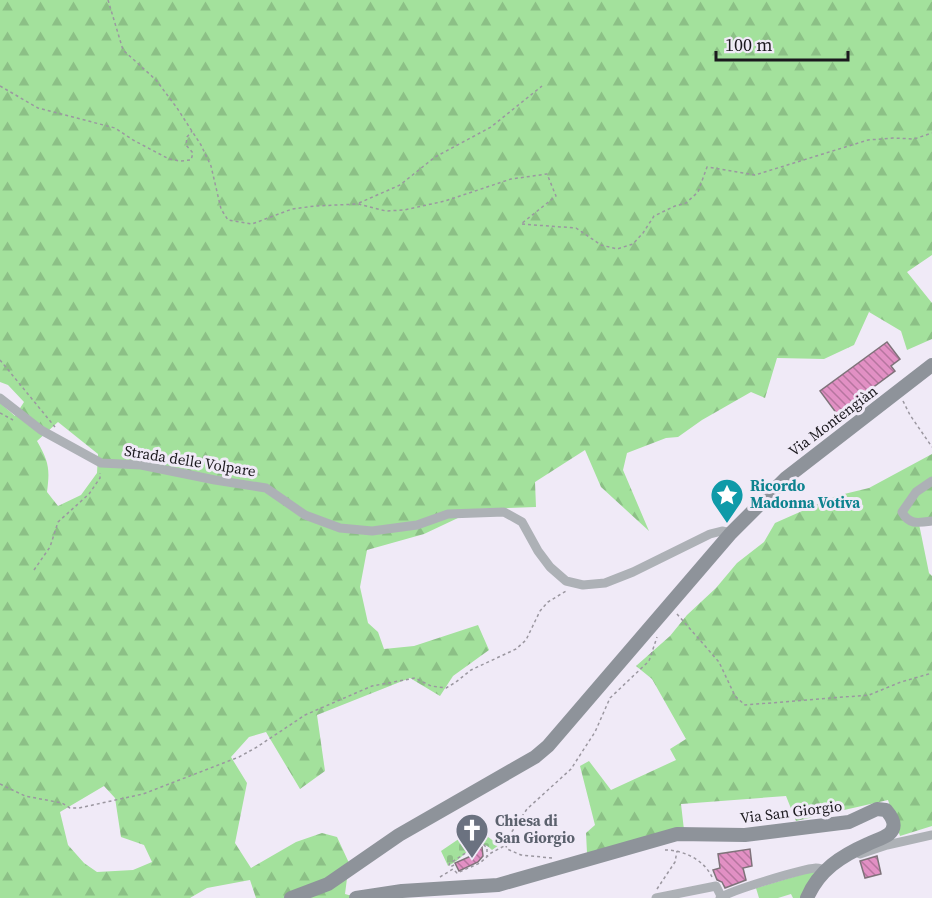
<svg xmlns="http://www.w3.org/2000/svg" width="932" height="898" font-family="'Source Serif 4',serif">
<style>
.forest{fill:url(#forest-firs);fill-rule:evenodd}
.cemetery{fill:url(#cemetery-stones)}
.garden{fill:#a3e19c}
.building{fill:url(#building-back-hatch);stroke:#7f737a;stroke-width:1.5}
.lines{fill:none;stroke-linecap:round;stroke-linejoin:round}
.path{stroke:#9b97a0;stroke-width:1.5;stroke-dasharray:3 3;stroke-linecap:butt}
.street{stroke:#adb1b6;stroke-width:9}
.secondary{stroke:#8e939a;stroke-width:14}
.labels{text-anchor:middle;stroke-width:6;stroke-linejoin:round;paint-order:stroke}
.street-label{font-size:15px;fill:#1b191e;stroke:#f0eaf7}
.culture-label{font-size:15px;font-weight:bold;fill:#0d838f;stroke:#f0eaf7;text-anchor:start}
.worship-label{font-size:15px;font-weight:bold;fill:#5b616d;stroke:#f0eaf7;text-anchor:start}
</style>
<defs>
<pattern id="forest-firs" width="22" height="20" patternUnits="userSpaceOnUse" patternTransform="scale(1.5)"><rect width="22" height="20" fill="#a3e19c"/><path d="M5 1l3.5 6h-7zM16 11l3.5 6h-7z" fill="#8cc086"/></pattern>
<pattern id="cemetery-stones" width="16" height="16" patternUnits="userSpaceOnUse" patternTransform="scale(1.5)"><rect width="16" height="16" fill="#a3e19c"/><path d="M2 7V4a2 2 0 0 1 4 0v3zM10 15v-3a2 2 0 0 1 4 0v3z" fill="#8cc086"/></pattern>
<pattern id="building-back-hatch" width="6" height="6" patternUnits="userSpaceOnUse" patternTransform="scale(1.5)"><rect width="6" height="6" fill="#e290c4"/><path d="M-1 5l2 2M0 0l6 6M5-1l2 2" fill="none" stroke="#b6759f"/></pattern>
</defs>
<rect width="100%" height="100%" fill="#f0eaf7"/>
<path class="forest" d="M 0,0 L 932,0 L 932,255 L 907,272 L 932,303 L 932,339 L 907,350 L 901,331 L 869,312 L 854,345 L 824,359 L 777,358 L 765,398 L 751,392 L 702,420 L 678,437 L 666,438 L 627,453 L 623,470 L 649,531 L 601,487 L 585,450 L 535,482 L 536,507 L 477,509 L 424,534 L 367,550 L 360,587 L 368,623 L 378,632 L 384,649 L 414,646 L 478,625 L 489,650 L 453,676 L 440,696 L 410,678 L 317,715 L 325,771 L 300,789 L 266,732 L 249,737 L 231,757 L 247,783 L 235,843 L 251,868 L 296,842 L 322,833 L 337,837 L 349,863 L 345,894 L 359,898 L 256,898 L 250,880 L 207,888 L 190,898 L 0,898 L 0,403 L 15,416 L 24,402 L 8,385 L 0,382 ZM 58,422 L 98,454 L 97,473 L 81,495 L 58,506 L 47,492 C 50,469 49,462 37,441 ZM 104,786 L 115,798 L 121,837 L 144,845 L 152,862 L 133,870 L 97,872 L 84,863 L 68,845 L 60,812 Z
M 932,454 L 932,523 L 919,524 L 929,573 L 932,576 L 932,826 L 900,836 L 888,800 L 796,821 L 786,796 L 681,804 L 684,830 L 587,853 L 586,833 L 595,825 L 580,766 L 589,761 L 611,790 L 676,760 L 670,749 L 686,739 L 652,679 L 636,666 L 670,636 L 687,615 L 716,588 L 737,563 L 764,542 L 775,523 L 836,496 L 869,488 Z"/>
<path class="cemetery" d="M 469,832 L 484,834 L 499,845 L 492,850 C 479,837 471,849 461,857 C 457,861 452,864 448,866 L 441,851 Z"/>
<path class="garden" d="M 817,870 L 802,898 L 793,898 L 791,894 L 778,898 L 759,898 L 756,888 Z"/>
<path class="building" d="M 887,342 L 900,359 L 891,366 L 895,371 L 837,414 L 820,391 Z
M 482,847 L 483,856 L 478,862 L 459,871 L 455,863 L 471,856 L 470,851 L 473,849 Z
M 750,849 L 752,866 L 743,868 L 746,880 L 725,888 L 722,882 L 717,880 L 713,870 L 720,868 L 718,854 Z
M 877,856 L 881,874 L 865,878 L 860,861 Z"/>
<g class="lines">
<path class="path" d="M 108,0 L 123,50 L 156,80 L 177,108 L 201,145 L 211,166 L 221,209 L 228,220 L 252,224 L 292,209 L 315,206 L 358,204 L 386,211 L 404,210 L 445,201 L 511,179 L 547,174 L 556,196 L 521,224 L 576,228 L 601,245 L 617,249 L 633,244 L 643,233 L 654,216 L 675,206 L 686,203 L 698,192 L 707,167 L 755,175 L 868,140 L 893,138 L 914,139 L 932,133
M 0,86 L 38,108 L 115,128 L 133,140 L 169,159 L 180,161 L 191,160 L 193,153 L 186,145 L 187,137 L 192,131
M 359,203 L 400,185 L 435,157 L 491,127 L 542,86
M 0,360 L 55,427
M 903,401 L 910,415 L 932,447
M 0,413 L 13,420
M 34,570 L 50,547 L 58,522 L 89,494 L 100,478 L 100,473
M 677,614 L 719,662 L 735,696 L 745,705 L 869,695 L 901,682 L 932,673
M 0,784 L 25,796 L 62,803 L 70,808 L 79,808 L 143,794 L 239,757 L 257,747 L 305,715 L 372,686 L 415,678 L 431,686 L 446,688 L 456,682 L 471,670 L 516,649 L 526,640 L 540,611 L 548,602 L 566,591
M 665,850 C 684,850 704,860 712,877
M 552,858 L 521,855 L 507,849 L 505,842 L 527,809 L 571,769 L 595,732 L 610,698 L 649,661 L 657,637
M 454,865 L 450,867 L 449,864 L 473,848 L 483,844 L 487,848 L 487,856
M 440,877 L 453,869 L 457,873 L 480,863 L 491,853 L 504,846
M 657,889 L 675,862 L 677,851"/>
<path class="street" d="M 0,398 L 41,430 L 101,463 L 141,465 L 215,480 L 266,488 L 305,515 L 340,528 L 372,531 L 417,525 L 448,514 L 504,512 L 522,522 L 538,551 L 550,567 L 566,581 L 583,585 L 605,583 L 633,572 L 710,534 L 722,531 L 731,533
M 932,481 L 916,492 L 902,512 C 909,525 918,523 932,521
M 860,854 L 887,845 L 932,835
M 656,898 L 716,886 L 721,896
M 720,898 C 729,891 802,869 816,868 C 819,868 821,869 825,870"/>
<path class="secondary" d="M 291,898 L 328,884 L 399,835 L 535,757 L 548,746 L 731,533 L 786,478 L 932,365
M 356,898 L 402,891 L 498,885 L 677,834 L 745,835 L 849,822 L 877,809 L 886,810 C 892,817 898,826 889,834 C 884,838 874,841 868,844 C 841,856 819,870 807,898"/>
</g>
<defs>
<symbol id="sight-pin" viewBox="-11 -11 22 30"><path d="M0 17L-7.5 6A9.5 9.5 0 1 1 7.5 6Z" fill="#0f9aa8" stroke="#f0eaf7"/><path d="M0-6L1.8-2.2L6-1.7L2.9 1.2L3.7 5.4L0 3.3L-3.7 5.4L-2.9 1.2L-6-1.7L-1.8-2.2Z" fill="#fff"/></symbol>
<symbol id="church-pin" viewBox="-11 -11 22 30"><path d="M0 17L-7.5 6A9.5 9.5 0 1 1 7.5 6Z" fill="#6b7280" stroke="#f0eaf7"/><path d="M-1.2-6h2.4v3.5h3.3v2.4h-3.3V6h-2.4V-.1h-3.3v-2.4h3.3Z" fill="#fff"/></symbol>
</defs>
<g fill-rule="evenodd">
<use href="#sight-pin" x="708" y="476" width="38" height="52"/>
<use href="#church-pin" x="453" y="811" width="38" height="52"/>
</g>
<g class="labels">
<g class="street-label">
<text transform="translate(833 421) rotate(-37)" y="5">Via Montengiàn</text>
<text transform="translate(190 461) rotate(9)" y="5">Strada delle Volpare</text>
<text transform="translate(791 812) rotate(-7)" y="5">Via San Giorgio</text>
</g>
<g class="culture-label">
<text x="750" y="491">Ricordo<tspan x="750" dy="17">Madonna Votiva</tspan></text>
</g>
<g class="worship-label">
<text x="495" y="826">Chiesa di<tspan x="495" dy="17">San Giorgio</tspan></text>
</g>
</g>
<path d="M716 51v9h132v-9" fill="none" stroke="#1b191e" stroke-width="3"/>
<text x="725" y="51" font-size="18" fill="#1b191e" stroke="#f0eaf7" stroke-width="4.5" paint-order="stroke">100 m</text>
</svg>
